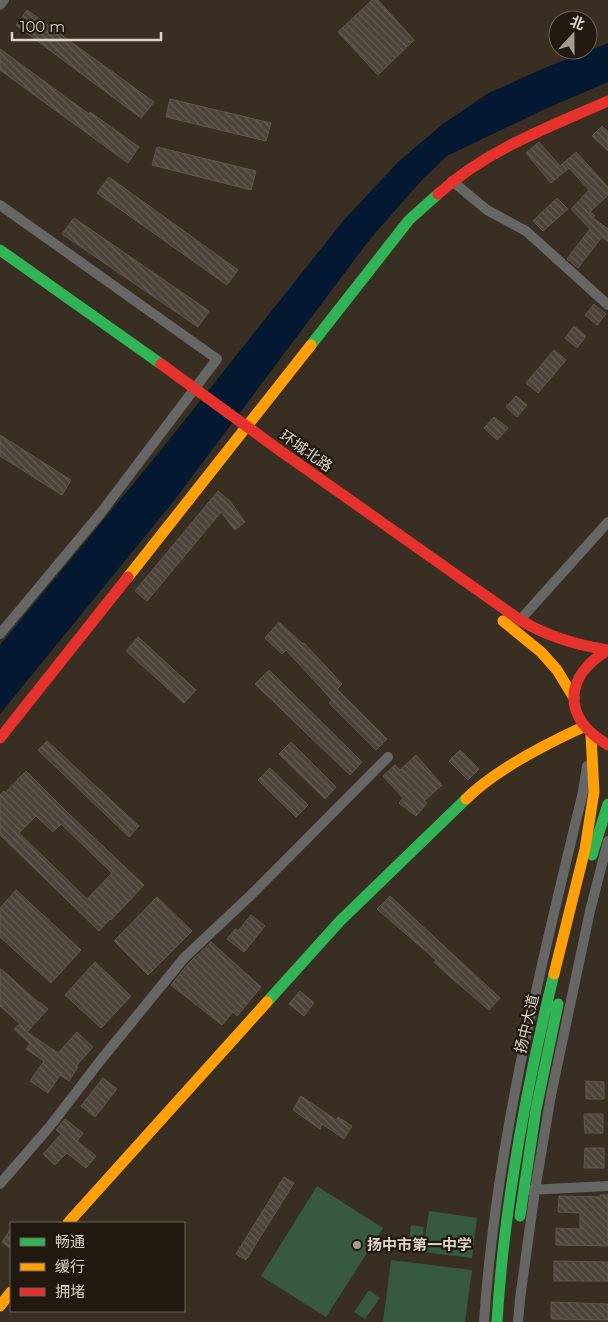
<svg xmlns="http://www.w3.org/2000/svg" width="608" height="1322" font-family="Montserrat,'Noto Sans SC',sans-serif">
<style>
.pitch{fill:#375940}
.water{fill:#051832}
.building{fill:url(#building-back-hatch);stroke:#60574d;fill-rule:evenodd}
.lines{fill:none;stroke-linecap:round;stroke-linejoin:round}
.street{stroke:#666665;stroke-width:10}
.fast{stroke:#30b455;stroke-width:11}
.slow{stroke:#ff9f0a;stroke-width:11}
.jam{stroke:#e5322d;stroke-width:11}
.jam-bridge{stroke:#e5322d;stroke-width:11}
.poi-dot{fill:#a49a8d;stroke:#211910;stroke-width:2}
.labels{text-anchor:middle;stroke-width:4.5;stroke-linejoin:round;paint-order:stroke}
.street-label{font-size:15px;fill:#ded4c7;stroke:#211910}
.poi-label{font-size:15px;font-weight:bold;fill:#ded4c7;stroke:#211910;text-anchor:start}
</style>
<defs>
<pattern id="building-back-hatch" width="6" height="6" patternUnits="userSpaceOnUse" patternTransform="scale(1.25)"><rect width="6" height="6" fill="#4c433a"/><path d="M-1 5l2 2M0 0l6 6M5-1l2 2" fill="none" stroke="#655d55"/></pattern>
</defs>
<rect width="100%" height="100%" fill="#382e22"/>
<path class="pitch" d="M 317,1186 L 383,1228 L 326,1317 L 261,1276 Z
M 429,1211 L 477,1218 L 472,1258 L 423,1252 Z
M 411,1225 L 424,1227 L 421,1252 L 408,1250 Z
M 391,1260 L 472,1270 L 465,1322 L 383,1322 Z
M 369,1290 L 380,1298 L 365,1319 L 354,1312 Z"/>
<path class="water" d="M 608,43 L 608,82 L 543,110 L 447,156 L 422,180 L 370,239 L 173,502 L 0,714 L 0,645 L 157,455 L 343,221 L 399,161 L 443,124 L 487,94 L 542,69 Z"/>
<path class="building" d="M 372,0 L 378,0 L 414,40 L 378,75 L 338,32 Z
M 27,10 L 154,102 L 141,118 L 16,25 Z
M 0,49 L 89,114 L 90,112 L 139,147 L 128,163 L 0,70 Z
M 170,99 L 271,123 L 266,141 L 166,117 Z
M 602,126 L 608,132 L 608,151 L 592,136 Z
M 539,142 L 560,166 L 576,152 L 608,187 L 608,195 L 590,212 L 595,216 L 593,218 L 608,229 L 608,242 L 602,237 L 578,268 L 567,259 L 590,229 L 571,209 L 589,190 L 569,168 L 551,183 L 526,153 Z
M 157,147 L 256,171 L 251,190 L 152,165 Z
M 109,177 L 238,270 L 227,285 L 97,193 Z
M 557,198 L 568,209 L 543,231 L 533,221 Z
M 74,218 L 209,311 L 198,327 L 62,234 Z
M 594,304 L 606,314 L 597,325 L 585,315 Z
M 574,326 L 586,336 L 577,348 L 565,338 Z
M 554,350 L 566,360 L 538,393 L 526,383 Z
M 516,396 L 527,405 L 517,417 L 506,407 Z
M 494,417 L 508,428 L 497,440 L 484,428 Z
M 0,435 L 71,480 L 62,495 L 0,456 Z
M 218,491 L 230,501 L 245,522 L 235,530 L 221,512 L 147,601 L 135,591 Z
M 279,622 L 303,644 L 304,643 L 342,684 L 337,689 L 387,739 L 376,750 L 329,703 L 332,700 L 286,650 L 282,654 L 265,638 Z
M 138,637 L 196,690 L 184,703 L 126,651 Z
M 269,670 L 362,762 L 350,775 L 255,684 Z
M 47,741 L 139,826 L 129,837 L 38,750 Z
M 291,742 L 336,787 L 325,799 L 279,754 Z
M 460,750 L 479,769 L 468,780 L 449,761 Z
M 416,755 L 442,785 L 424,801 L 427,803 L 416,816 L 399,803 L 403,798 L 383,776 L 395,765 L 400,770 Z
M 270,768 L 308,805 L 296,817 L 258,780 Z
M 26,771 L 70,815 L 144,885 L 111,920 L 110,919 L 99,931 L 0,835 L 0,795 L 4,791 L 5,793 ZM 36,816 L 53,832 L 61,824 L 112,873 L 87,899 L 19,833 Z
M 16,890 L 81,950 L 51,983 L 0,937 L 0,908 Z
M 390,896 L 500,998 L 489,1010 L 448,975 L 434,962 L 436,960 L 377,909 Z
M 157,897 L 192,931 L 148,975 L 114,941 Z
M 251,915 L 265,926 L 244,952 L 227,939 L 235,929 L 238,931 Z
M 211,942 L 261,987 L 237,1016 L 233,1012 L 222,1025 L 171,985 L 189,963 Z
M 95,962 L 131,996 L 101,1028 L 65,995 Z
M 0,968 L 39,1003 L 40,1002 L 48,1009 L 27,1032 L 58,1053 L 77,1032 L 93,1047 L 76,1066 L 78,1067 L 69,1081 L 60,1075 L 48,1093 L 30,1081 L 44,1061 L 26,1049 L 30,1044 L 14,1029 L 20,1024 L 0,1006 Z
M 300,991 L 314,1003 L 304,1016 L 289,1004 Z
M 103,1078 L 117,1089 L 95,1117 L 81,1106 Z
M 586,1081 L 604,1082 L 604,1099 L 586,1099 Z
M 301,1096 L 336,1120 L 338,1117 L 352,1126 L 344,1139 L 322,1124 L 320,1129 L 293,1110 Z
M 584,1114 L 603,1114 L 603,1133 L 585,1133 Z
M 65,1119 L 83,1133 L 77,1141 L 96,1156 L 86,1168 L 67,1153 L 55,1165 L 43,1154 L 61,1134 L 56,1130 Z
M 585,1148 L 604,1148 L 604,1168 L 584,1168 Z
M 284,1177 L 294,1183 L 246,1260 L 236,1254 Z
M 600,1195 L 608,1195 L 608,1246 L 556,1245 L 556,1228 L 580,1229 L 580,1213 L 558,1212 L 559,1196 L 600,1197 Z
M 11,1229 L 11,1249 L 2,1242 Z
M 554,1261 L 608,1262 L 608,1281 L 554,1281 Z
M 551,1302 L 608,1304 L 608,1320 L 551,1319 Z"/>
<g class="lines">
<path class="street" d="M 0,5 L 4,0
M 452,181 L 487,210 L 526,231 L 608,305
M 0,205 L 217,359 L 100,514 L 0,634
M 520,620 L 608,522
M 0,1184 L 51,1125 L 100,1061 L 184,958 L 251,895 L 388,757
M 529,1190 L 608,1186
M 484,1322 C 496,1142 541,966 583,792 L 587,766
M 518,1322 L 520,1299 L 535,1190 L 551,1095 L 590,911 L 608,841"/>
<path class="fast" d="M 0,250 L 161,364
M 311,345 L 409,220 L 438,194
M 592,855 L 608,804
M 267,1002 L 340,921 L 466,799
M 520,1216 L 536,1109 L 558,1004
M 497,1322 C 504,1205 526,1088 554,974"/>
<path class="slow" d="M 128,577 L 311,345
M 503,621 L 541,652 L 557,670 L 574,698
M 466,799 C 495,770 546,744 583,727
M 554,974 L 585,849 L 594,792 L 591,735
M 68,1223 L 267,1002
M 0,1306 L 11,1292"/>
<path class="jam" d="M 438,194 C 486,150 549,127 608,101
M 282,452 L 520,620 C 548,637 576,645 608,650
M 608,650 C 563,677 562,718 608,745
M 0,738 L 128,577"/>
<path class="jam-bridge" d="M 161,364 L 282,452"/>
</g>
<circle class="poi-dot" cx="357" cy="1245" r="5"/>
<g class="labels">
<g class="street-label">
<text transform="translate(306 451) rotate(35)" y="5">环城北路</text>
<text transform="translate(527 1024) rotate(-77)" y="5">扬中大道</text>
</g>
<g class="poi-label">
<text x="367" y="1250">扬中市第一中学</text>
</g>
</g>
<rect x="10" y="1222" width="175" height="90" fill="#211910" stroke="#6d6459"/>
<rect x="20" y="1238" width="25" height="8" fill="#30b455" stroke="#6d6459"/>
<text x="55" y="1247" font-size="15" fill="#ded4c7">畅通</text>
<rect x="20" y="1263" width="25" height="8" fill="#ff9f0a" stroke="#6d6459"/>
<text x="55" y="1272" font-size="15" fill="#ded4c7">缓行</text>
<rect x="20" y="1288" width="25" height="8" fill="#e5322d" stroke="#6d6459"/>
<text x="55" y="1297" font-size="15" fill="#ded4c7">拥堵</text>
<g transform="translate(573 35) rotate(21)"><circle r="24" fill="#211910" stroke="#6d6459"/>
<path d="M0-4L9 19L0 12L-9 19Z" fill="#a49a8d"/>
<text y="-8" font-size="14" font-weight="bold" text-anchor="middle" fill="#ded4c7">北</text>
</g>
<path d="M12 32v8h149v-8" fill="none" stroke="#ded4c7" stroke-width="2.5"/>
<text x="20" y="32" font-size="15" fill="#ded4c7" stroke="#211910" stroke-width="4" paint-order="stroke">100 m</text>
</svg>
